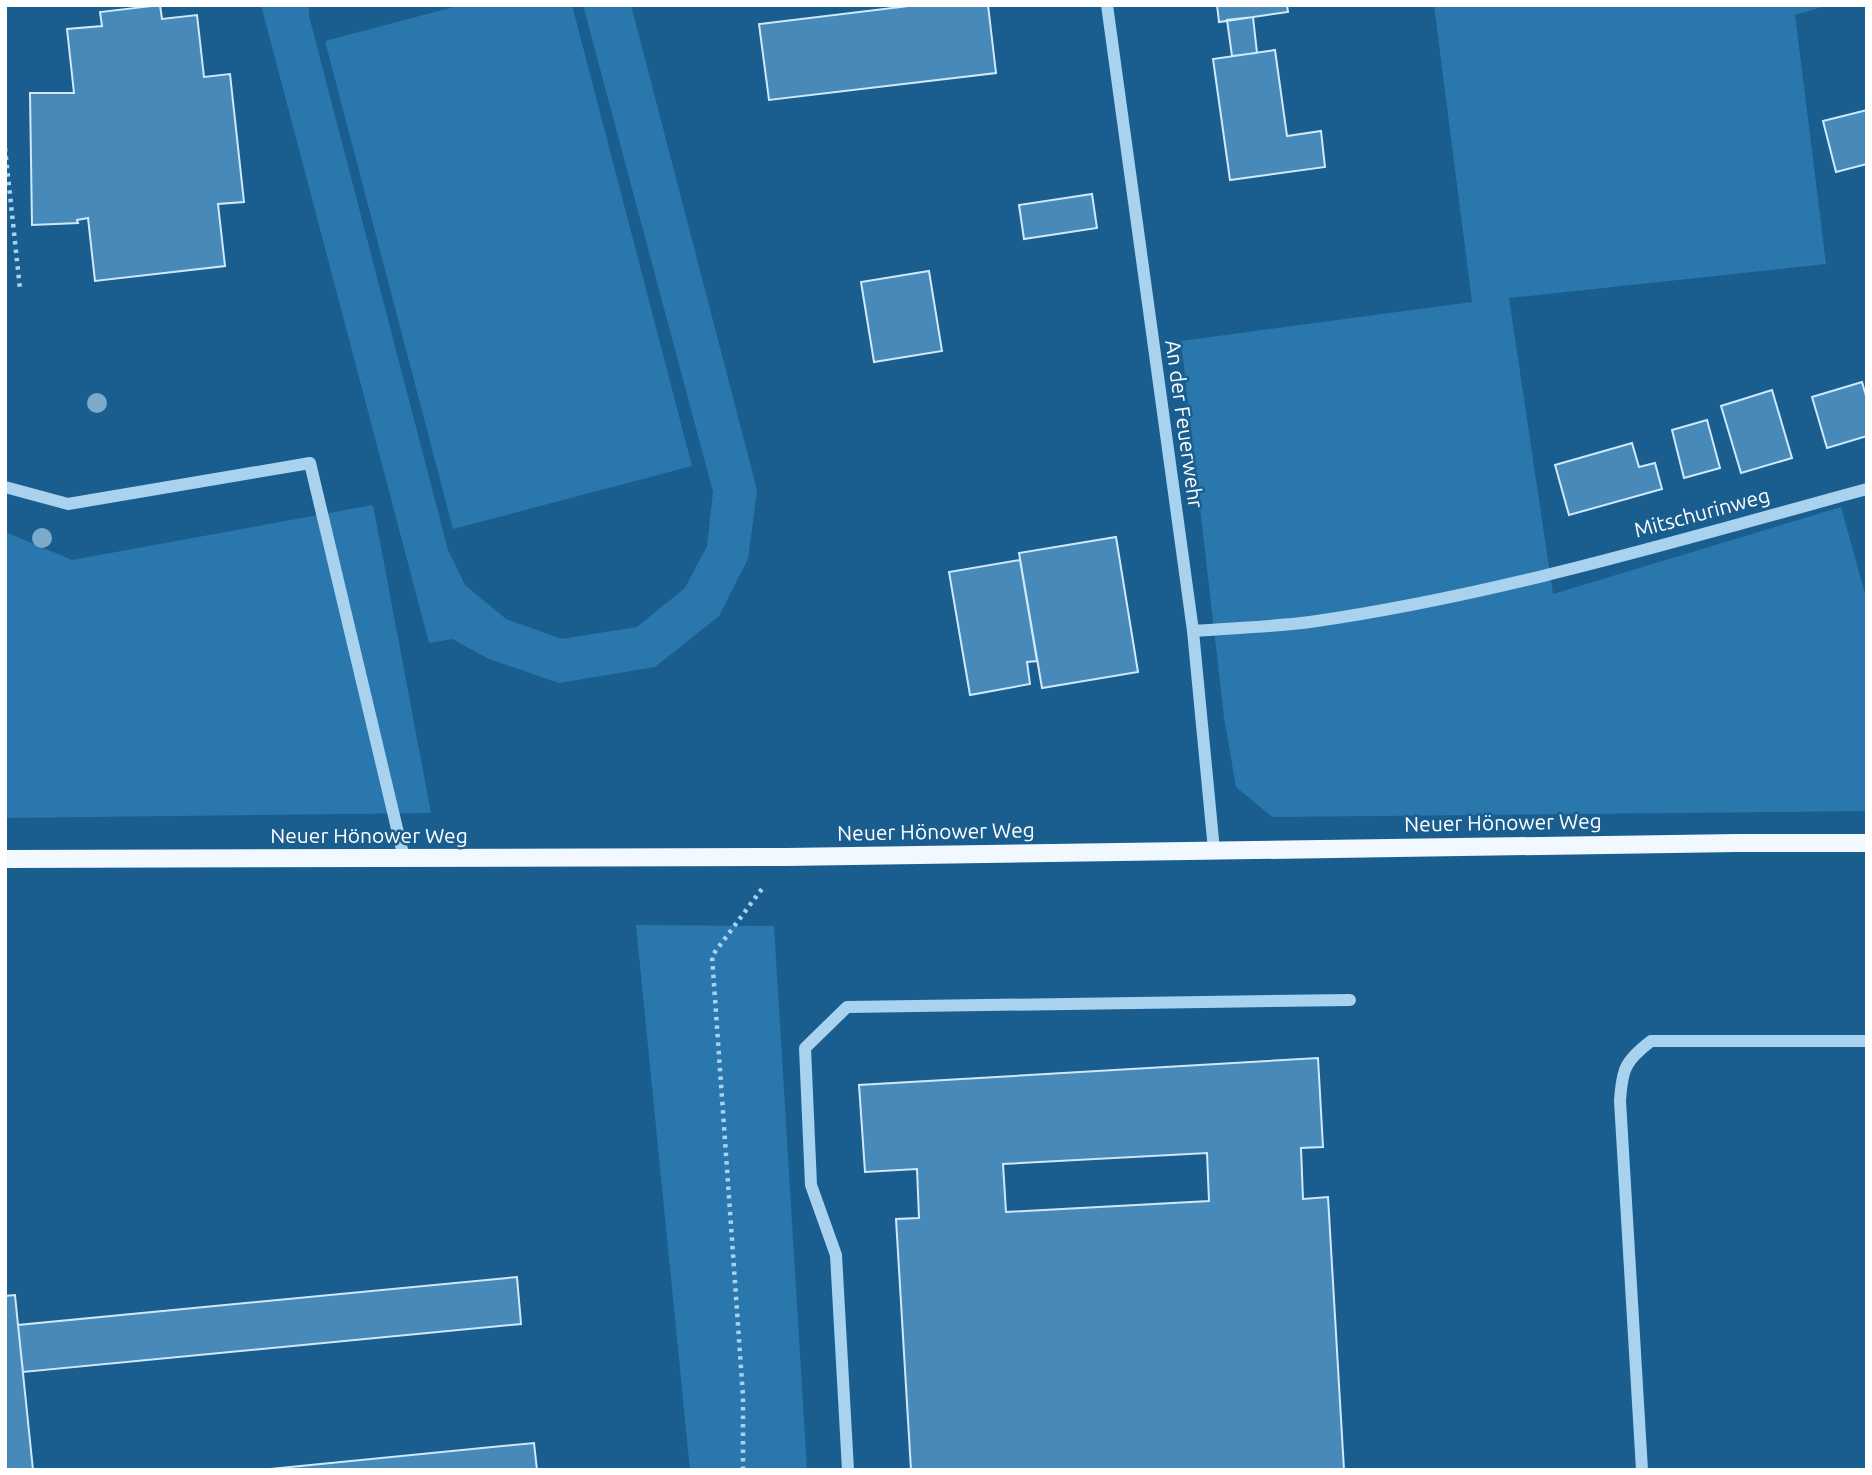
<svg xmlns="http://www.w3.org/2000/svg" width="1872" height="1475" font-family="Ubuntu,sans-serif">
<style>
.green{fill:#2a77ad}
.building{fill:#478aba;stroke:#cfe9fa;stroke-width:2;fill-rule:evenodd}
.lines{fill:none;stroke-linecap:round;stroke-linejoin:round}
.path{stroke:#a9d2ef;stroke-width:4.5;stroke-dasharray:3.5 5;stroke-linecap:butt}
.minor{stroke:#a9d2ef;stroke-width:12}
.major{stroke:#f1f8ff;stroke-width:18}
.tree{fill:#7eaaca}
.labels{text-anchor:middle;stroke-width:5;stroke-linejoin:round;paint-order:stroke}
.street-label{font-size:21px;fill:#fff;stroke:#1a5e90}
</style>
<rect width="100%" height="100%" fill="#1a5e90"/>
<path class="green" d="M 261,5 L 309,5 L 309,16 L 448,550 L 465,585 L 506,619 L 562,639 L 637,627 L 685,588 L 707,546 L 713,492 L 583,5 L 631,5 L 757,490 L 748,559 L 719,616 L 655,667 L 559,683 L 489,659 L 452,639 L 429,643 Z
M 461,5 L 572,5 L 692,466 L 453,529 L 325,41 Z
M 1434,5 L 1829,5 L 1795,15 L 1826,264 L 1509,298 L 1553,594 L 1841,507 L 1867,601 L 1867,811 L 1272,817 L 1236,787 L 1224,717 L 1181,341 L 1472,302 Z
M 373,505 L 431,813 L 5,818 L 5,532 L 72,560 Z
M 636,925 L 774,926 L 807,1470 L 690,1470 Z"/>
<path class="building" d="M 160,5 L 162,19 L 197,15 L 204,77 L 230,74 L 244,202 L 218,204 L 225,266 L 95,281 L 88,218 L 77,220 L 78,223 L 32,225 L 30,93 L 74,93 L 67,29 L 102,26 L 100,12 Z
M 917,5 L 988,5 L 996,73 L 769,100 L 759,24 Z
M 1217,5 L 1287,5 L 1288,12 L 1219,22 Z
M 1253,17 L 1257,53 L 1232,56 L 1227,20 Z
M 1275,50 L 1287,136 L 1321,131 L 1325,167 L 1230,180 L 1213,59 Z
M 1867,110 L 1867,164 L 1836,172 L 1823,121 Z
M 1092,194 L 1097,228 L 1024,239 L 1019,205 Z
M 929,271 L 942,351 L 874,362 L 861,282 Z
M 1862,382 L 1867,399 L 1867,436 L 1827,448 L 1812,397 Z
M 1772,390 L 1792,458 L 1741,473 L 1721,406 Z
M 1707,420 L 1720,468 L 1684,478 L 1672,430 Z
M 1632,443 L 1639,467 L 1655,463 L 1662,489 L 1569,515 L 1555,465 Z
M 1116,537 L 1138,672 L 1042,688 L 1019,553 Z
M 1020,560 L 1037,661 L 1027,662 L 1030,684 L 970,695 L 949,572 Z
M 1318,1058 L 1323,1147 L 1301,1148 L 1303,1199 L 1328,1197 L 1344,1470 L 911,1470 L 896,1219 L 919,1218 L 917,1169 L 865,1172 L 859,1085 ZM 1207,1153 L 1209,1201 L 1006,1212 L 1003,1164 Z
M 517,1277 L 521,1324 L 23,1372 L 18,1325 Z
M 15,1295 L 18,1325 L 33,1470 L 5,1470 L 5,1296 Z
M 534,1443 L 537,1470 L 260,1470 Z"/>
<g class="lines">
<path class="path" d="M 5,148 L 20,289
M 743,1470 L 743,1396 L 712,956 L 764,886"/>
<path class="minor" d="M 1107,5 L 1193,631 L 1214,850
M 5,487 L 68,504 L 310,463 L 404,858
M 1193,631 C 1232,628 1271,627 1310,622 C 1499,595 1683,539 1867,489
M 848,1470 L 836,1255 L 811,1185 L 805,1048 L 847,1007 L 1350,1000
M 1642,1470 L 1620,1101 C 1622,1069 1625,1061 1651,1041 L 1867,1041"/>
<path class="major" d="M 5,859 L 786,857 L 1737,843 L 1867,843"/>
</g>
<g class="tree">
<circle cx="97" cy="403" r="10"/>
<circle cx="42" cy="538" r="10"/>
</g>
<g class="labels">
<g class="street-label">
<text transform="translate(1184 424) rotate(82)" y="7">An der Feuerwehr</text>
<text transform="translate(1702 513) rotate(-15)" y="7">Mitschurinweg</text>
<text transform="translate(1503 823) rotate(-1)" y="7">Neuer Hönower Weg</text>
<text transform="translate(936 832) rotate(-1)" y="7">Neuer Hönower Weg</text>
<text x="369" y="843">Neuer Hönower Weg</text>
</g>
</g>
<rect width="1872" height="1475" fill="none" stroke="#ffffff" stroke-width="14"/>
</svg>
